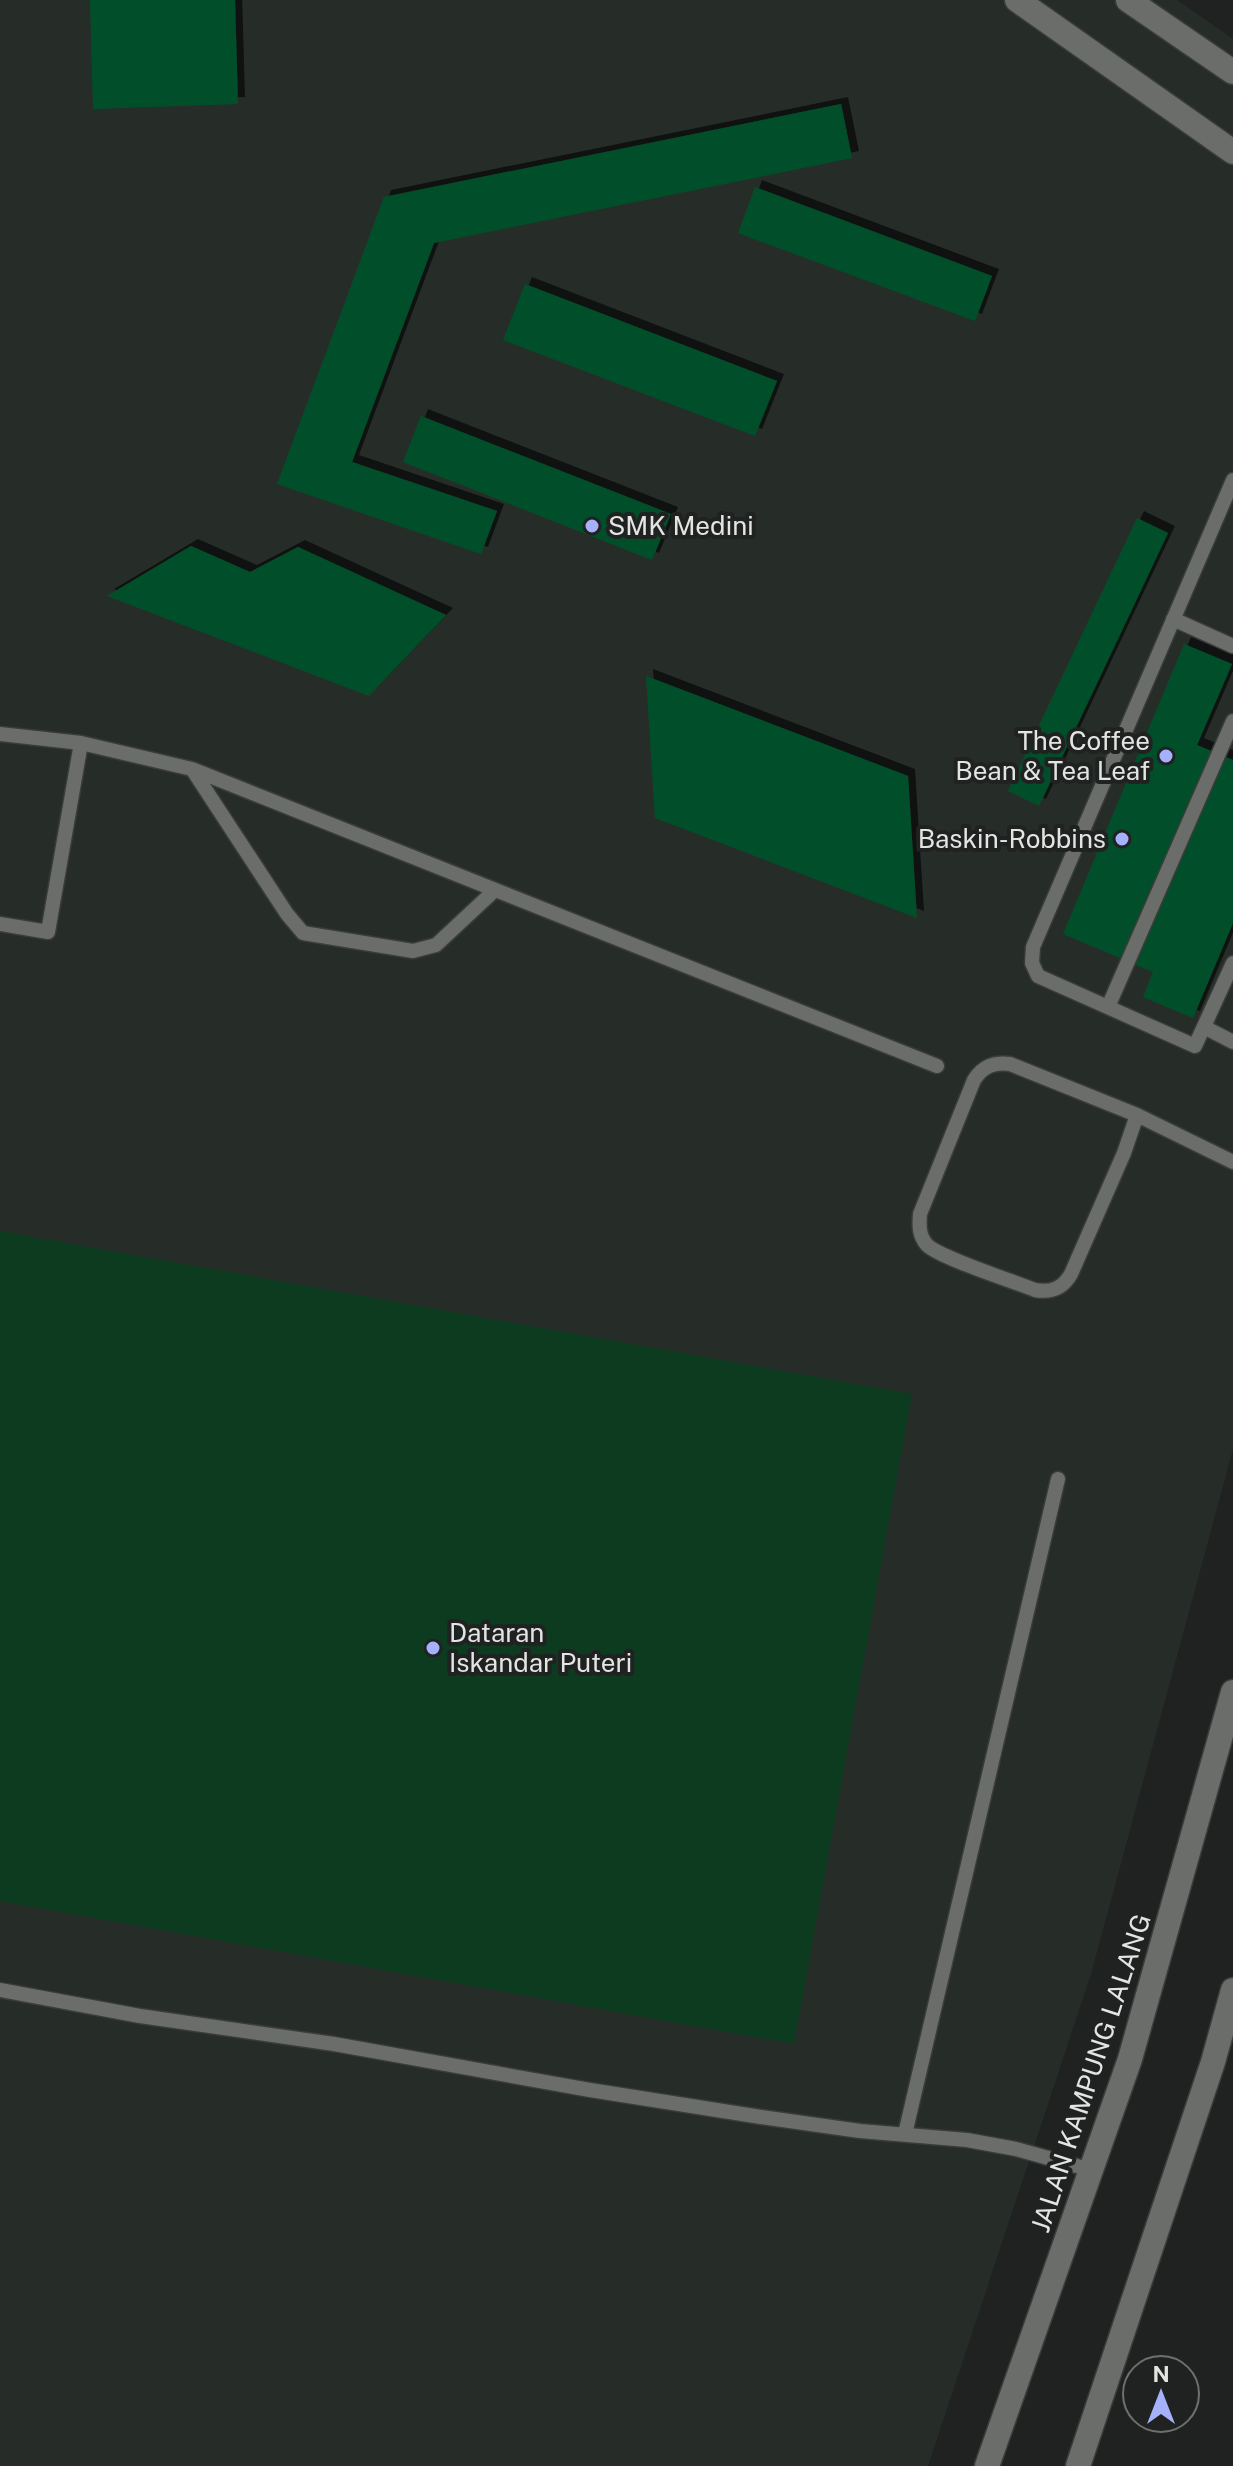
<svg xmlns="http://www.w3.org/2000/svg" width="1233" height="2466" font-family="'Public Sans',sans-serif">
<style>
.built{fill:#262d28}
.green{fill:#0c3b20}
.building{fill:#005029;filter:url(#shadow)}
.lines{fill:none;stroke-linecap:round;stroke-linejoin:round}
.lane-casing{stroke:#3a3c3a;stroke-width:17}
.street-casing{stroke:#3a3c3a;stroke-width:27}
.secondary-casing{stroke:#3a3c3a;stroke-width:27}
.lane{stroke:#6b6d6b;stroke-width:14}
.street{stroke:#6b6d6b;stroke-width:24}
.secondary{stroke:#6b6d6b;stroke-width:24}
.poi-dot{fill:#a6b1fc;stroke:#202221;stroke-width:3}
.labels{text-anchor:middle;stroke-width:8;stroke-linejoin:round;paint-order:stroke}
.poi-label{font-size:26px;fill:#e3e5e3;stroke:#202221;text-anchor:start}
.street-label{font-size:26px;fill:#e3e5e3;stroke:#202221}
</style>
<defs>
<filter id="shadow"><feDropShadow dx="7" dy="-7" stdDeviation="0" flood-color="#0009"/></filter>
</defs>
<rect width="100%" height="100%" fill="#202221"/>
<path class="built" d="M 0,0 L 1177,0 L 1233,39 L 1233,1449 L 1091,1974 L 928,2466 L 0,2466 Z"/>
<path class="green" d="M 0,1231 L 912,1394 L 794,2044 L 0,1901 Z"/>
<path class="building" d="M 90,0 L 235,0 L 238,104 L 93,109 Z
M 841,104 L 852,158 L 434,243 L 352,462 L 497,511 L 481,554 L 277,484 L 384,197 Z
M 755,187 L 992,276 L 975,321 L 738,233 Z
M 525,284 L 777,381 L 755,436 L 503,340 Z
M 421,416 L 671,514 L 652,560 L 403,462 Z
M 1137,518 L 1168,533 L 1039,806 L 1008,791 Z
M 191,546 L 250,572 L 298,547 L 446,615 L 369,696 L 107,596 Z
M 1184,644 L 1232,664 L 1197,745 L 1233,760 L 1233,923 L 1193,1018 L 1143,997 L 1153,972 L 1063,934 Z
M 646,676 L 908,776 L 917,918 L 655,818 Z"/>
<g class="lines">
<defs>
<path id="lane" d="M 1233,480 L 1033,947 L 1032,963 L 1038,976 L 1195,1046 L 1233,963
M 1173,619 L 1233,646
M 0,734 L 81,743 L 192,769 L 937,1066
M 192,769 L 287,914 L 303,933 L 413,951 L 436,945 L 495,890
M 0,924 L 48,932 L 81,743
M 1108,1007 L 1233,721
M 1204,1027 L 1233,1042
M 1137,1115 L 1124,1153 L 1071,1274 C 1063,1288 1052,1293 1035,1290 C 1013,1281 940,1258 927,1245 C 919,1236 919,1226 920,1214 L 974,1080 C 983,1066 994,1062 1010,1064 L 1137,1115 L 1233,1162
M 0,1990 L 140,2016 L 334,2044 L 590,2090 L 761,2117 L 860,2131 L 967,2140 L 1016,2149 L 1091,2170
M 905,2134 L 1058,1479"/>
<path id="street" d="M 1017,0 L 1233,152
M 1128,0 L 1233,72"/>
<path id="secondary" d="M 987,2466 L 1130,2059 L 1233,1692
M 1078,2466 L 1213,2062 L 1233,1990"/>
</defs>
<use href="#lane" class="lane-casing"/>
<use href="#street" class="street-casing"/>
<use href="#secondary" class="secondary-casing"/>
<use href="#lane" class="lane"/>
<use href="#street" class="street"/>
<use href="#secondary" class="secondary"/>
</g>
<g class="poi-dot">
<circle cx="592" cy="526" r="8"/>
<circle cx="1166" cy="756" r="8"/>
<circle cx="1122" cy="839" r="8"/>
<circle cx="433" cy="1648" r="8"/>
</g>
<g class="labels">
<g class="poi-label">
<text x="608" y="535">SMK Medini</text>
<text x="1150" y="750" text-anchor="end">The Coffee<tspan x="1150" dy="30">Bean &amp; Tea Leaf</tspan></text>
<text x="1106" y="848" text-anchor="end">Baskin-Robbins</text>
<text x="449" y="1642">Dataran<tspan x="449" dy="30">Iskandar Puteri</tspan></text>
</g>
<g class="street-label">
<text transform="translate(1091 2073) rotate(-72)" y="9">JALAN KAMPUNG LALANG</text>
</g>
</g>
<g transform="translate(1161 2394)"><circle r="38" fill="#202221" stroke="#6e706f" stroke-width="2"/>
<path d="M0-6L14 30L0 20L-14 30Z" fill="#a6b1fc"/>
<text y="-12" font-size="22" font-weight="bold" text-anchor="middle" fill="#e3e5e3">N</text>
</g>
</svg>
